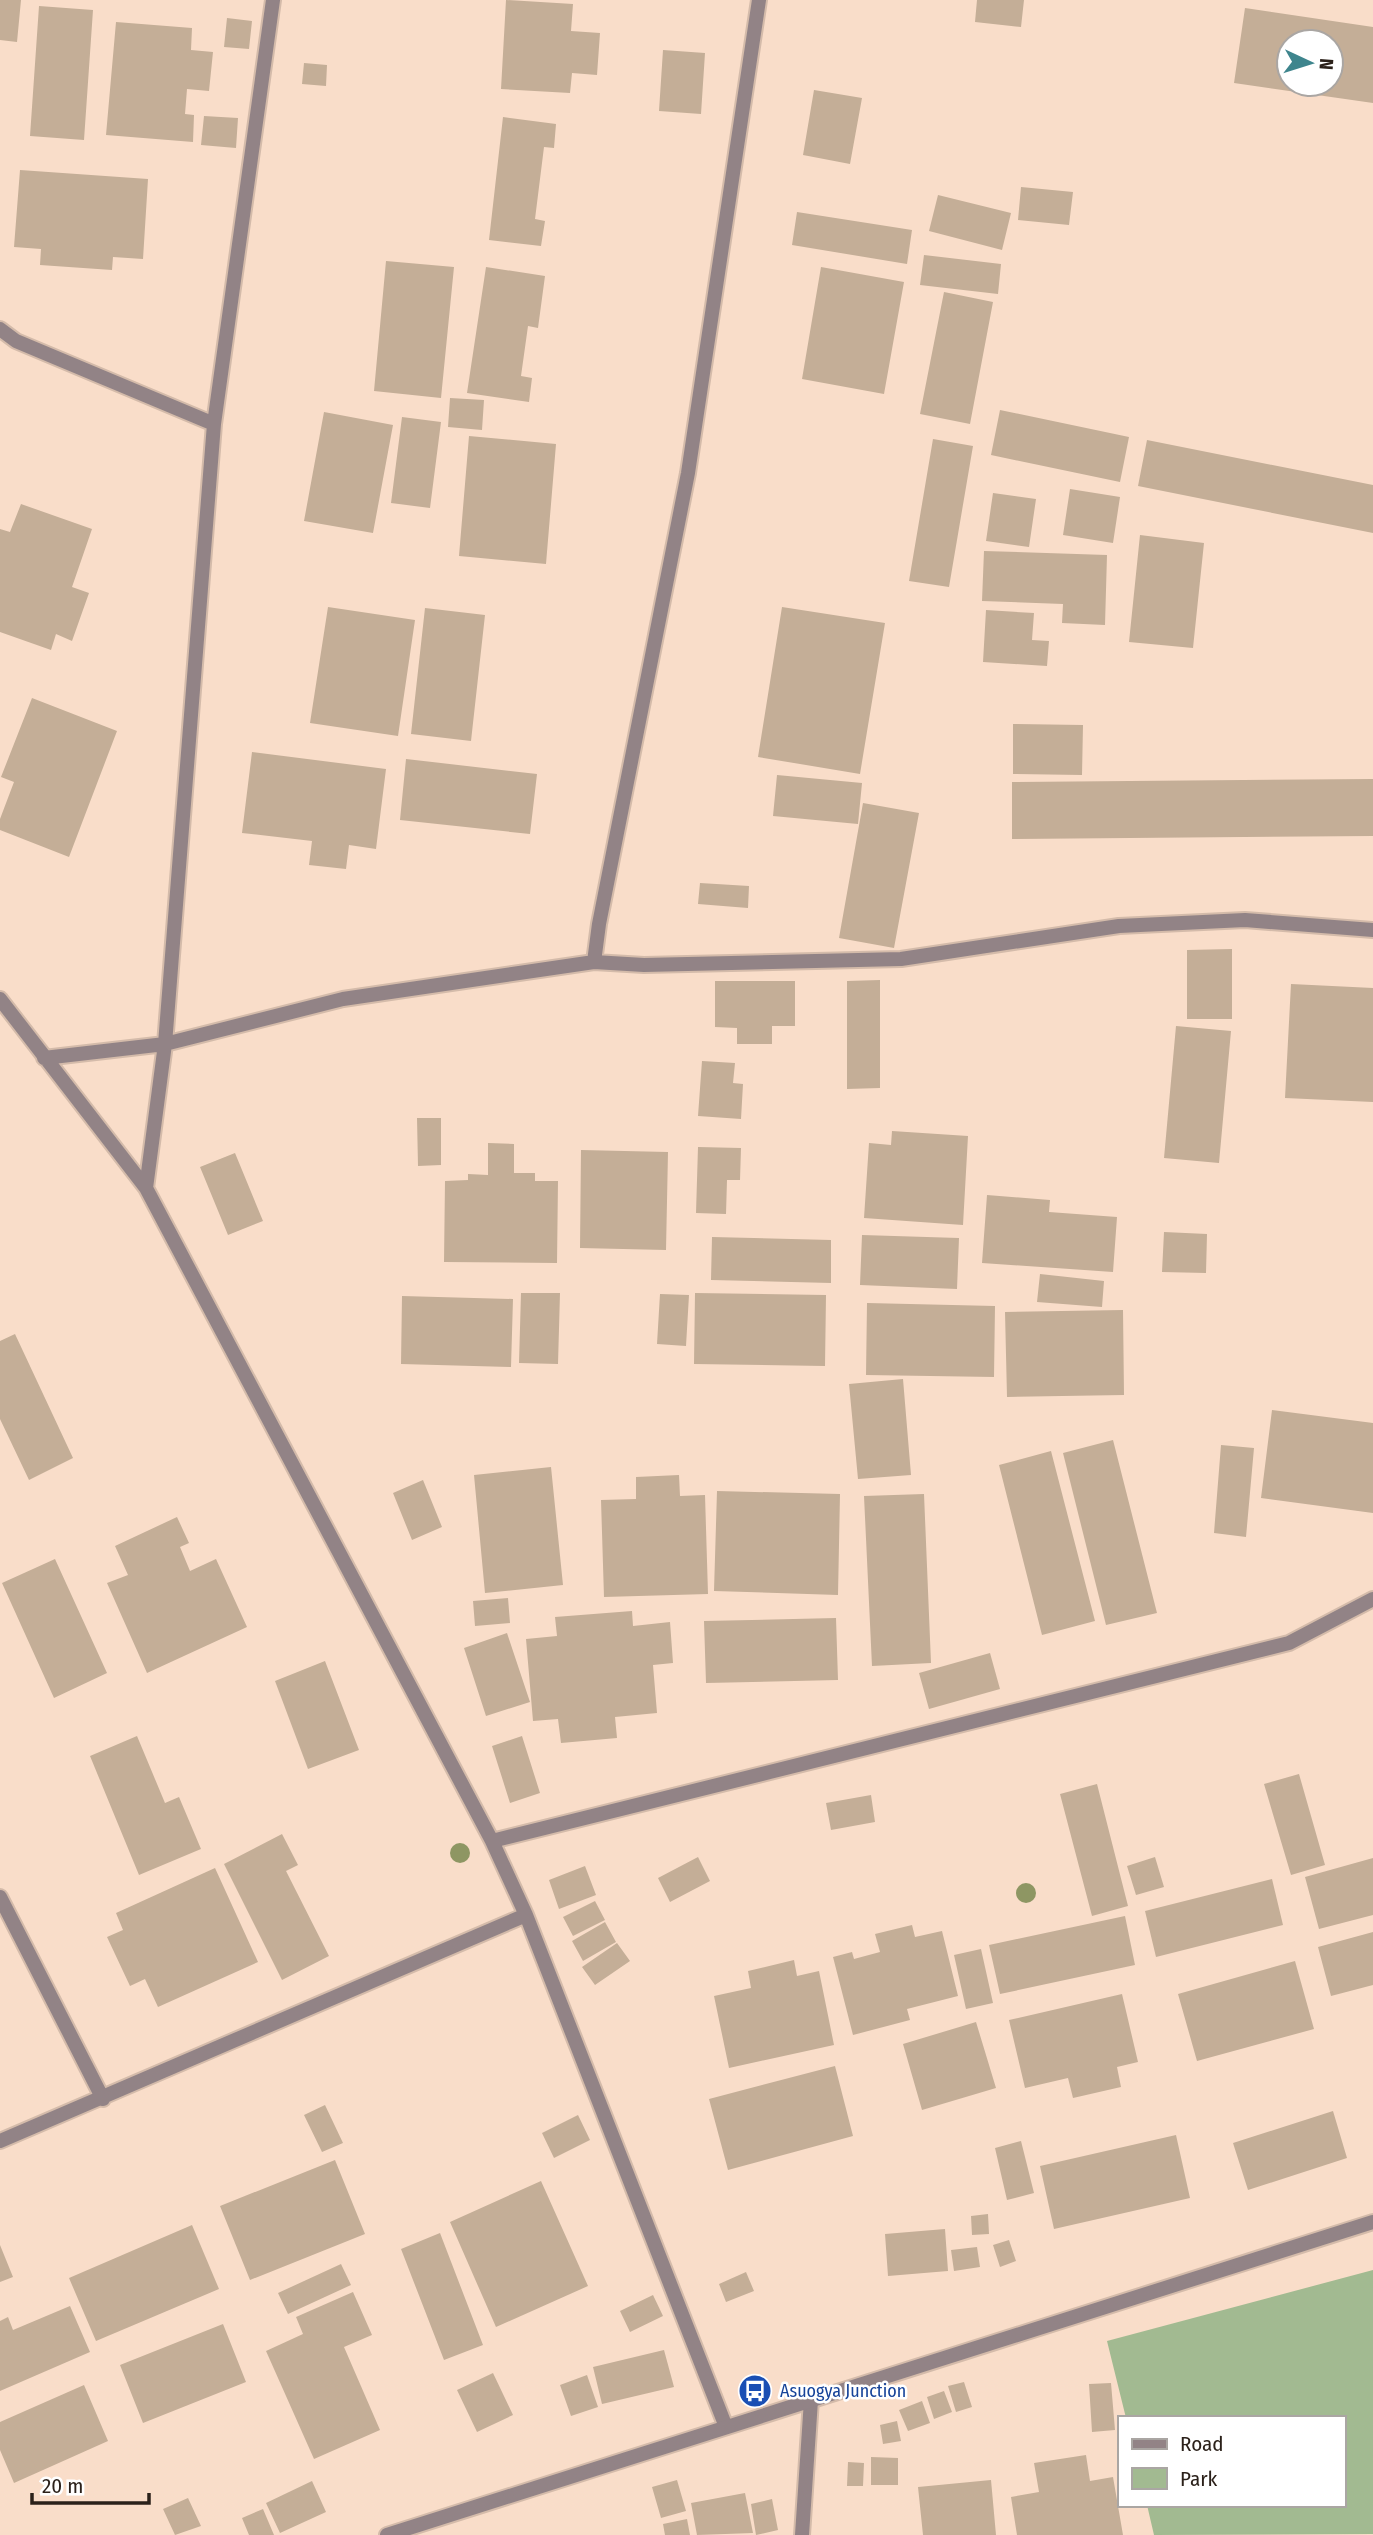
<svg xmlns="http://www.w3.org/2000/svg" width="1373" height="2535" font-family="'Fira Sans Condensed',sans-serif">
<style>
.green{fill:#a2ba91}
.building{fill:#c4ae97;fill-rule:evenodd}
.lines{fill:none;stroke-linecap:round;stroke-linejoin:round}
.minor-casing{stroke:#d4bbaa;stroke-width:18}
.tertiary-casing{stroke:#d4bbaa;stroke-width:18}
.minor{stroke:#928386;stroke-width:14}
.tertiary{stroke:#928386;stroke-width:14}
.tree{fill:#8e9663}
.labels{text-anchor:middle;stroke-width:5;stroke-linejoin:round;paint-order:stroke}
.transit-label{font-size:18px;fill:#164399;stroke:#fff;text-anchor:start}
</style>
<rect width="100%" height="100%" fill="#f9ddc9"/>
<path class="green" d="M 1373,2270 L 1373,2534 L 1154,2535 L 1147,2505 L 1343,2505 L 1343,2418 L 1126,2418 L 1107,2341 Z"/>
<path class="building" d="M 0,0 L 21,0 L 17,42 L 0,40 Z
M 506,0 L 573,4 L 571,31 L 600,33 L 597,75 L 572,73 L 570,93 L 501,89 Z
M 977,0 L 1024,0 L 1021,27 L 975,22 Z
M 39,6 L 93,10 L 84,140 L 30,136 Z
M 1245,8 L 1373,27 L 1373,103 L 1234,83 ZM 1289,42 L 1331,42 L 1331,84 L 1289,84 Z
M 227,18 L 252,21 L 249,49 L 224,47 Z
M 116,22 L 192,28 L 191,50 L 213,52 L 209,91 L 187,89 L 185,114 L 194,115 L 193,142 L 106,135 Z
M 663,50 L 705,53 L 701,114 L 659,111 Z
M 304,63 L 327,65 L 326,86 L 302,84 Z
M 814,90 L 862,98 L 850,164 L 803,155 Z
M 204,116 L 238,118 L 236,148 L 201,145 Z
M 503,117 L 556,124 L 554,148 L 544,147 L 535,219 L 545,221 L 541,246 L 489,240 Z
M 20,170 L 148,179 L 143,259 L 113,257 L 112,270 L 40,265 L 41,249 L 14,247 Z
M 1021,187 L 1073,192 L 1069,225 L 1018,220 Z
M 938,195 L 1011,213 L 1002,250 L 929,231 Z
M 797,212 L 912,230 L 907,264 L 792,245 Z
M 924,255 L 1001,264 L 998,294 L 920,285 Z
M 386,261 L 454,267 L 441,398 L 374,391 Z
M 486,267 L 545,276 L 538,328 L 528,326 L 521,376 L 532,378 L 529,402 L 467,393 Z
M 821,267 L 904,282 L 884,394 L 802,379 Z
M 944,292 L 993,302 L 970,424 L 920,414 Z
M 450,398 L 484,400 L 482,430 L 448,427 Z
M 1000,410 L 1129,437 L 1120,482 L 991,455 Z
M 324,412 L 393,425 L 373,533 L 304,521 Z
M 402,417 L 441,422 L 430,508 L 391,503 Z
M 469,436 L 556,444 L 546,564 L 459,556 Z
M 933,439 L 973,446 L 949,587 L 909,581 Z
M 1147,440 L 1373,485 L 1373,533 L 1138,486 Z
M 1070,489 L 1120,497 L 1113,543 L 1063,535 Z
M 993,493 L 1036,499 L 1029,547 L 986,541 Z
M 21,504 L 92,529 L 72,587 L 89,593 L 72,641 L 56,634 L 51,650 L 0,632 L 0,529 L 10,532 Z
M 1140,535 L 1204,543 L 1193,648 L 1129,642 Z
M 984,551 L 1107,555 L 1105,625 L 1062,623 L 1063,604 L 982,601 Z
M 328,607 L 415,620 L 398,736 L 310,723 Z
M 782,607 L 885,623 L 860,774 L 758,757 Z
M 425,608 L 485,615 L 471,741 L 411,734 Z
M 986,610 L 1034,613 L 1032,640 L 1049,641 L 1047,666 L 983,662 Z
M 32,698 L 117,731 L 69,857 L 0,830 L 0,819 L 14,782 L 1,777 Z
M 1013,724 L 1083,725 L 1082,775 L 1013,774 Z
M 252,752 L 386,769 L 376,849 L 349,845 L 346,869 L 309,865 L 312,841 L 242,833 Z
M 406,759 L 537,774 L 530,834 L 400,820 Z
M 777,775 L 862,783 L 858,824 L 773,816 Z
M 1373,779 L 1373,836 L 1012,839 L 1012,782 Z
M 863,803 L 919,813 L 894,948 L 839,938 Z
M 700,883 L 749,886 L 748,908 L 698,904 Z
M 1232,949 L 1232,1019 L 1187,1019 L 1187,950 Z
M 880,980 L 880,1088 L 847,1089 L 847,981 Z
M 715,981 L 795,981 L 795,1026 L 772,1026 L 772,1044 L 737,1044 L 737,1028 L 715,1027 Z
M 1291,984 L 1373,988 L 1373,1102 L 1285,1098 Z
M 1176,1026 L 1231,1031 L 1219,1163 L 1164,1158 Z
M 702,1061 L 735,1063 L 733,1083 L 743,1084 L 741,1119 L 698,1116 Z
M 417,1118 L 441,1118 L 441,1165 L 418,1166 Z
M 892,1131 L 968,1136 L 963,1225 L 864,1218 L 869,1143 L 891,1145 Z
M 488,1143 L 514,1144 L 514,1173 L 535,1173 L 535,1181 L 558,1181 L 557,1263 L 444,1262 L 445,1181 L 468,1180 L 468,1174 L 488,1175 Z
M 698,1147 L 741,1148 L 740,1180 L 727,1180 L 726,1214 L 696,1213 Z
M 581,1150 L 668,1152 L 666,1250 L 580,1248 Z
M 235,1153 L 263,1221 L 228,1235 L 200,1167 Z
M 987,1195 L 1050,1200 L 1049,1212 L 1117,1217 L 1113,1272 L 982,1263 Z
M 1164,1232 L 1207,1234 L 1206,1273 L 1162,1272 Z
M 862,1235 L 959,1238 L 957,1289 L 860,1285 Z
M 712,1237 L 831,1240 L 831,1283 L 711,1280 Z
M 1040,1274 L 1104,1281 L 1102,1307 L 1037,1302 Z
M 521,1293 L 560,1293 L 558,1364 L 519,1363 Z
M 695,1293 L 826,1295 L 825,1366 L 694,1364 Z
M 660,1294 L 689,1295 L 686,1346 L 657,1344 Z
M 402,1296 L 513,1299 L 511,1367 L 401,1364 Z
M 867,1303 L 995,1306 L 994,1377 L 866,1375 Z
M 1123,1310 L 1124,1395 L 1007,1397 L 1005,1312 Z
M 15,1334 L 73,1458 L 29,1480 L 0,1419 L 0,1341 Z
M 903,1379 L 911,1475 L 858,1479 L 849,1384 Z
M 1272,1410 L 1373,1423 L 1373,1513 L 1261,1498 Z
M 1113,1440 L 1157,1613 L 1106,1625 L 1063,1453 Z
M 1221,1445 L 1254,1448 L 1246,1537 L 1214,1533 Z
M 1051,1451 L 1095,1621 L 1042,1635 L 999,1465 Z
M 551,1467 L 563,1585 L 485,1593 L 474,1475 Z
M 679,1475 L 680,1496 L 705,1495 L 708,1594 L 604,1597 L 601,1500 L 636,1499 L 636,1477 Z
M 423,1480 L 442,1527 L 412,1540 L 393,1493 Z
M 717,1491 L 840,1494 L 838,1595 L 714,1591 Z
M 924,1494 L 931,1663 L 872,1666 L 864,1496 Z
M 177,1517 L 189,1543 L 180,1547 L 190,1571 L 216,1559 L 247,1627 L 147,1673 L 107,1583 L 128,1575 L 115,1546 Z
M 55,1559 L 107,1673 L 54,1698 L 2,1583 Z
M 508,1598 L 510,1623 L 475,1626 L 473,1601 Z
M 632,1611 L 633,1626 L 670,1622 L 673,1663 L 653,1665 L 657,1713 L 615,1717 L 617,1738 L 561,1743 L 558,1719 L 533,1721 L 526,1639 L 557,1636 L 555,1617 Z
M 836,1618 L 838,1680 L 706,1683 L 704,1621 Z
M 507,1633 L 530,1702 L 486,1716 L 464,1648 Z
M 990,1653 L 1000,1689 L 929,1709 L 919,1673 Z
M 325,1661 L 359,1750 L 308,1769 L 275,1681 Z
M 137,1736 L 165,1803 L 179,1797 L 201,1849 L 139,1875 L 90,1756 Z
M 522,1736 L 540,1793 L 510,1803 L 492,1746 Z
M 1299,1774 L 1325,1865 L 1291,1875 L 1264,1784 Z
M 1097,1784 L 1128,1906 L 1092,1916 L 1060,1794 Z
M 871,1795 L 875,1822 L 831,1830 L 826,1803 Z
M 282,1834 L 298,1865 L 286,1871 L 329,1956 L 282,1980 L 224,1864 Z
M 698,1857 L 710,1881 L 670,1902 L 658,1878 Z
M 1155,1857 L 1164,1887 L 1136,1895 L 1127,1866 Z
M 1373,1858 L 1373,1915 L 1319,1929 L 1305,1877 Z
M 585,1866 L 596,1895 L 559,1909 L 549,1880 Z
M 215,1868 L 258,1962 L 158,2007 L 145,1979 L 130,1986 L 107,1937 L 123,1930 L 116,1913 Z
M 1272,1879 L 1283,1925 L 1156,1957 L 1145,1911 Z
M 595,1901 L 605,1920 L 573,1936 L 563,1917 Z
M 1125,1916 L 1135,1965 L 1000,1994 L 989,1945 Z
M 605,1922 L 616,1942 L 583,1961 L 572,1941 Z
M 912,1925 L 915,1937 L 942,1931 L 958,1996 L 907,2009 L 910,2020 L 853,2035 L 833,1957 L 852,1952 L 854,1959 L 880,1952 L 875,1934 Z
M 1373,1932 L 1373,1985 L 1331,1996 L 1318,1947 Z
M 617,1943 L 630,1961 L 595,1985 L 582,1967 Z
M 981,1949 L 993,2003 L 966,2009 L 954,1955 Z
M 794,1960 L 797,1976 L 819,1971 L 834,2045 L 729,2068 L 714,1996 L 751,1988 L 748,1971 Z
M 1295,1961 L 1314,2029 L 1197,2061 L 1178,1994 Z
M 1122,1994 L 1138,2062 L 1117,2067 L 1121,2087 L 1073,2098 L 1068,2078 L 1025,2088 L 1009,2020 Z
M 976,2022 L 996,2088 L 922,2110 L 903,2044 Z
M 835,2066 L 853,2136 L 728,2170 L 709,2099 Z
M 325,2105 L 343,2143 L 322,2152 L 304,2115 Z
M 1333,2111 L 1347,2158 L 1248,2190 L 1233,2143 Z
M 578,2115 L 590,2140 L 554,2158 L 542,2133 Z
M 1176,2135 L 1190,2198 L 1054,2229 L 1040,2166 Z
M 1021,2141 L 1034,2193 L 1007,2200 L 995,2148 Z
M 335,2160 L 365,2234 L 250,2280 L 220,2206 Z
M 541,2181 L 588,2286 L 496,2327 L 450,2222 Z
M 988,2214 L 989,2234 L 972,2235 L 971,2216 Z
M 192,2225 L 219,2289 L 96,2341 L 69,2278 Z
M 945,2229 L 948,2271 L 888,2276 L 885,2234 Z
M 440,2233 L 483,2345 L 444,2360 L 401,2249 Z
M 1009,2240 L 1016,2261 L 1000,2267 L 993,2245 Z
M 0,2245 L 13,2277 L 0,2282 Z
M 977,2247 L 980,2267 L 954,2271 L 951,2250 Z
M 341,2264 L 351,2285 L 288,2314 L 278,2293 Z
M 746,2272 L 754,2291 L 726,2302 L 719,2284 Z
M 353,2292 L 372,2335 L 344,2347 L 380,2430 L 314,2459 L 266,2351 L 303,2334 L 296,2317 Z
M 653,2295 L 663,2316 L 630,2332 L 620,2311 Z
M 70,2306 L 90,2352 L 0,2391 L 0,2321 L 8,2317 L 13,2330 Z
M 223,2324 L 246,2382 L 143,2423 L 120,2365 Z
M 664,2350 L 674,2387 L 602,2404 L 593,2367 Z
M 493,2373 L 513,2415 L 477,2432 L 457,2390 Z
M 587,2375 L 598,2407 L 571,2416 L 560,2385 Z
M 964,2382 L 972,2407 L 956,2412 L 948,2386 Z
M 1111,2383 L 1115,2430 L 1092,2432 L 1089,2384 Z
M 84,2385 L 108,2441 L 14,2483 L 0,2450 L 0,2422 Z
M 944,2391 L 952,2412 L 934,2419 L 927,2397 Z
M 922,2401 L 930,2423 L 908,2431 L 899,2410 Z
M 897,2421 L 901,2441 L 883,2444 L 880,2425 Z
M 1086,2455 L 1090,2481 L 1113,2477 L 1123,2535 L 1017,2535 L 1011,2497 L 1039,2492 L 1034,2463 Z
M 871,2457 L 898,2458 L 898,2485 L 871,2485 Z
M 848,2462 L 864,2463 L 863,2486 L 847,2486 Z
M 677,2480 L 686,2511 L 661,2518 L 652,2487 Z
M 991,2480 L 996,2535 L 923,2535 L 918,2487 Z
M 312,2481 L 326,2512 L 280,2533 L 266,2503 Z
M 745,2493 L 753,2533 L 697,2535 L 691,2503 Z
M 188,2498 L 201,2526 L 175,2535 L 163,2509 Z
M 772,2499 L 778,2530 L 756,2535 L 751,2504 Z
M 263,2509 L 274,2535 L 249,2535 L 242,2518 Z
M 687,2519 L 690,2535 L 665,2535 L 663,2524 Z"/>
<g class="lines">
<defs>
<path id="minor" d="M 0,329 L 16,341 L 214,424
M 594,962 L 599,924 L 688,473 L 759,0
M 0,999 L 146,1188 L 492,1841 L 526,1915 L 726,2427
M 44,1058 L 165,1044 L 343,999 L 594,962 L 644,965 L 901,959 L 1119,926 L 1245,920 L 1373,930
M 146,1188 L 165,1044 L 214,424 L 273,0
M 492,1841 L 1289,1643 L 1373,1599
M 0,1897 L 103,2099
M 0,2141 L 526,1915
M 802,2535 L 811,2400"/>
<path id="tertiary" d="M 387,2535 L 1373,2222"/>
</defs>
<use href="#minor" class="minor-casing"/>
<use href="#tertiary" class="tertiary-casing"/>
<use href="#minor" class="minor"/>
<use href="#tertiary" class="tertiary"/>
</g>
<g class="tree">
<circle cx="460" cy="1853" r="10"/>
<circle cx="1026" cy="1893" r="10"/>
</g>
<defs>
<symbol id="bus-disc" viewBox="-11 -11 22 22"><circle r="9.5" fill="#1a4fb4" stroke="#fff"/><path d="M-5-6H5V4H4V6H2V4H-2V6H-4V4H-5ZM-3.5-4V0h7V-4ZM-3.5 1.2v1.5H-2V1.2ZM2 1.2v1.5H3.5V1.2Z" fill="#fff"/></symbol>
</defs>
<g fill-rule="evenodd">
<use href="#bus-disc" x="736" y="2372" width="38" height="38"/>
</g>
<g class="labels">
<g class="transit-label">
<text x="780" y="2397">Asuogya Junction</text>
</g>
</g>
<rect x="1118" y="2416" width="228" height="91" fill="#ffffff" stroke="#aaa6a3" stroke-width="2"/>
<rect x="1132" y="2439" width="35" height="10" fill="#928386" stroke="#aaa6a3" stroke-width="2"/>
<text x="1180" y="2451" font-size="21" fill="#2b211a">Road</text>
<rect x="1132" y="2468" width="35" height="21" fill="#a2ba91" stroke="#aaa6a3" stroke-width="2"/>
<text x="1180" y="2486" font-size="21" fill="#2b211a">Park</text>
<g transform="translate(1310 63) rotate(94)"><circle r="33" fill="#ffffff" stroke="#aaa6a3" stroke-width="2"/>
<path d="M0-5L12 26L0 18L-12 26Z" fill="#3e858d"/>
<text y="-10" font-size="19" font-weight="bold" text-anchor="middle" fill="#2b211a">N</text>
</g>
<path d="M32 2493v10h117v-10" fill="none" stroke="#2b211a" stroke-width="3.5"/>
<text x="42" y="2493" font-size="21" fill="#2b211a" stroke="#ffffff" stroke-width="5" paint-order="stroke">20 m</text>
</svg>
